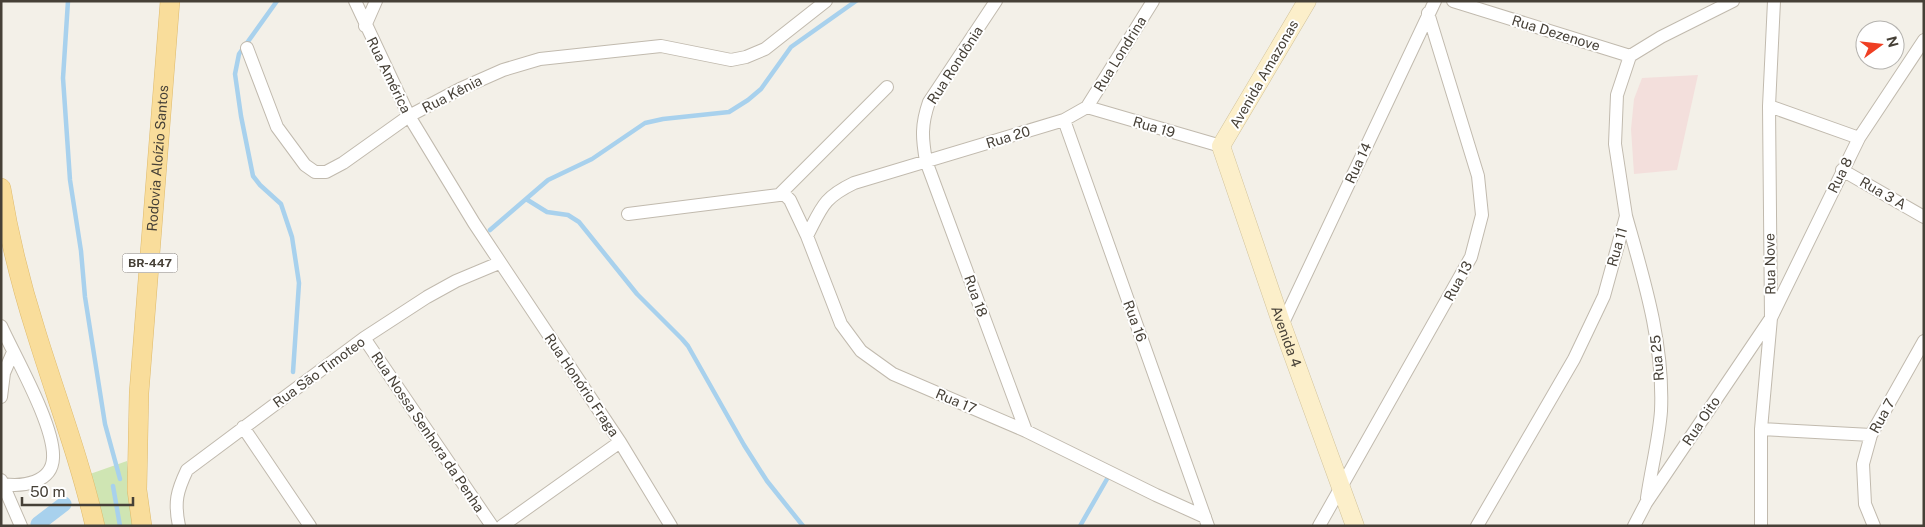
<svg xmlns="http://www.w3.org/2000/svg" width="1925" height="527" font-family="'Public Sans',sans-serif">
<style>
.medical{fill:#f3dfdc}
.green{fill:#cfe5b3}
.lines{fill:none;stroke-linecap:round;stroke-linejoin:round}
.stream{stroke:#a8d1ed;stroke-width:4.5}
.canal{stroke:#a8d1ed;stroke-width:15}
.street-casing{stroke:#c1baae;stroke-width:14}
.secondary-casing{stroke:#d1c29a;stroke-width:19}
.primary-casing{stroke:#deba6c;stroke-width:20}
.street{stroke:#fff;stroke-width:12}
.secondary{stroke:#fcefca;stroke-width:18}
.primary{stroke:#f9dd9b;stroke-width:19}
.labels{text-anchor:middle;stroke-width:4;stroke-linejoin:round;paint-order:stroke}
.shield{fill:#fff;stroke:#7e7973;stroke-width:1}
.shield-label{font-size:12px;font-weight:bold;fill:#464037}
.street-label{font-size:14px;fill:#464037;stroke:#fff}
</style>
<rect width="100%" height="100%" fill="#f3f0e8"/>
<path class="medical" d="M 1698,75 L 1677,170 L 1634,174 L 1631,129 L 1634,99 L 1642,78 Z"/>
<path class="green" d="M 127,461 L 133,526 L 105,526 L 90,474 Z"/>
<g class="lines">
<path class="stream" d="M 68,1 L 63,78 L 70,180 L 81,251 L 85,297 L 105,424 L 120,479
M 277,1 L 239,54 L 235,74 L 241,116 L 253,176 L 260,185 L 281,204 L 292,237 L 299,283 L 293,372
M 526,199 L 547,212 L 568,215 L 579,222 L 637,294 L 682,339 L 688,346 L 744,445 L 767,481 L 803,526
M 490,230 L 548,180 L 592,159 L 645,123 L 663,119 L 729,112 L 748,100 L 761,89 L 791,47 L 856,1
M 113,486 L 120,526
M 1080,526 L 1107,479"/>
<path class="canal" d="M 38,524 L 64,504"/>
<defs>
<path id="street" d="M 355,1 L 409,116 L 474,223 L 620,442 L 671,526
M 996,1 L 929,102 C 921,125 922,138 926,161 L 1026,431
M 1453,1 L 1630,56
M 365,26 L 376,1
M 247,48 L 277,127 L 305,165 L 315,172 L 326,172 L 343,163 L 409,116 L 460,89 L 503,70 L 540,59 L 661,46 L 731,60 L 746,57 L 765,49 L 826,1
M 1769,106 L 1859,138
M 1087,107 L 1221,146
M 1064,120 L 1208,526
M 1842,170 L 1924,217
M 779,195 L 887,87
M 628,214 L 779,195 L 785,195 L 790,200 L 807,236 L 841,324 L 861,351 L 893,374 L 1026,431 L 1156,495 L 1205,517
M 1626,216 C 1644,280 1664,343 1661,411 C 1659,439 1651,470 1647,498
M 807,236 C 822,207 823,198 854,183 L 1064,120 L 1087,107 L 1153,1
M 1282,325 L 1435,1
M 1,326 C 15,357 55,426 53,458 C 52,483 22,487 3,484
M 364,338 L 492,526
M 1,397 L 4,373 L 13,352
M 243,427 L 310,526
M 1761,429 L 1871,435
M 1,480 L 21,526
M 179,526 C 174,502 177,491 187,470 L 364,338 L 427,297 L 456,281 L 499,263
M 502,526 L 620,442
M 1319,526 L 1471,257 L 1482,215 L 1478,176 L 1428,13
M 1477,526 L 1574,359 L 1604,296 L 1626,216 L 1615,144 L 1617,95 L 1630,56 L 1661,37 L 1733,1
M 1634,526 L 1646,503 L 1771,318 L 1859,138 L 1924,40
M 1761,526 L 1761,429 L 1771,318 L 1769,106 L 1774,1
M 1874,526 L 1865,504 L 1863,464 L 1871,435 L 1924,341"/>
<g id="secondary">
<path id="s1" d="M 1307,1 L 1221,146 L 1282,325 L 1355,526"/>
</g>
<g id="primary">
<path d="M 1,188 C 9,237 21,285 36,332 C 56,397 80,460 95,526"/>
<path id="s2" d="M 142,526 L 137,490 L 139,393 L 170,1"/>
</g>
</defs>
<use href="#street" class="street-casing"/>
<use href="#secondary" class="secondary-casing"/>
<use href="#primary" class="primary-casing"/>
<use href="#street" class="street"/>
<use href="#secondary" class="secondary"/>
<use href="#primary" class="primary"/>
</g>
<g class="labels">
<rect class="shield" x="122.5" y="253.5" width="55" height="19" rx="4"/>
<g class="shield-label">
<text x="150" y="267">BR-447</text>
</g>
<g class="street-label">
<text transform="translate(1556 33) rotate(17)" y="5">Rua Dezenove</text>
<text transform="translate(1120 54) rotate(-58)" y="5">Rua Londrina</text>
<text transform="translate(955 65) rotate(-57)" y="5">Rua Rondônia</text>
<text transform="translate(1264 74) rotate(-60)" y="5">Avenida Amazonas</text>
<text transform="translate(389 75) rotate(64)" y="5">Rua América</text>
<text transform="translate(452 94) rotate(-27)" y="5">Rua Kênia</text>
<text transform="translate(1154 127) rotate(16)" y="5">Rua 19</text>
<text transform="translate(1008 137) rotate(-17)" y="5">Rua 20</text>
<text dy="5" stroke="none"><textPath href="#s2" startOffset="369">Rodovia Aloízio Santos</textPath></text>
<text transform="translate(1358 163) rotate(-65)" y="5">Rua 14</text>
<text transform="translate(1840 175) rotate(-64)" y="5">Rua 8</text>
<text transform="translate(1883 193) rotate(30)" y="5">Rua 3 A</text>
<text transform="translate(1617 247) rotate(-74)" y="5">Rua 11</text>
<text transform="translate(1770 264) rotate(-91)" y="5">Rua Nove</text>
<text transform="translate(1458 281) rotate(-61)" y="5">Rua 13</text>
<text transform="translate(976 296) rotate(70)" y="5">Rua 18</text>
<text transform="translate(1135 321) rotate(70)" y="5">Rua 16</text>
<text dy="5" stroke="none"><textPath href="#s1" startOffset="370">Avenida 4</textPath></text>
<text transform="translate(1657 358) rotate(-95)" y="5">Rua 25</text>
<text transform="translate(319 372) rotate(-36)" y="5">Rua São Timoteo</text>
<text transform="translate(582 385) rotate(56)" y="5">Rua Honório Fraga</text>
<text transform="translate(956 401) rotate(23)" y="5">Rua 17</text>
<text transform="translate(1882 416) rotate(-61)" y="5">Rua 7</text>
<text transform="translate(1701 421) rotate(-56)" y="5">Rua Oito</text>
<text transform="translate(428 432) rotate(56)" y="5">Rua Nossa Senhora da Penha</text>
</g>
</g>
<rect width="1925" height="527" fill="none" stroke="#464037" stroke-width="5"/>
<g transform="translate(1880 45) rotate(75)"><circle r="24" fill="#ffffff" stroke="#b5b3af"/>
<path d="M0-4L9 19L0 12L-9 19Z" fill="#ef3f23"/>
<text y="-8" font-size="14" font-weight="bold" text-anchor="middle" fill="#464037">N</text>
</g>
<path d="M22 497v8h111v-8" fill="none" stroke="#464037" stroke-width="2.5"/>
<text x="30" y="497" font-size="15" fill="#464037" stroke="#ffffff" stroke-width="4" paint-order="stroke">50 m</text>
</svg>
